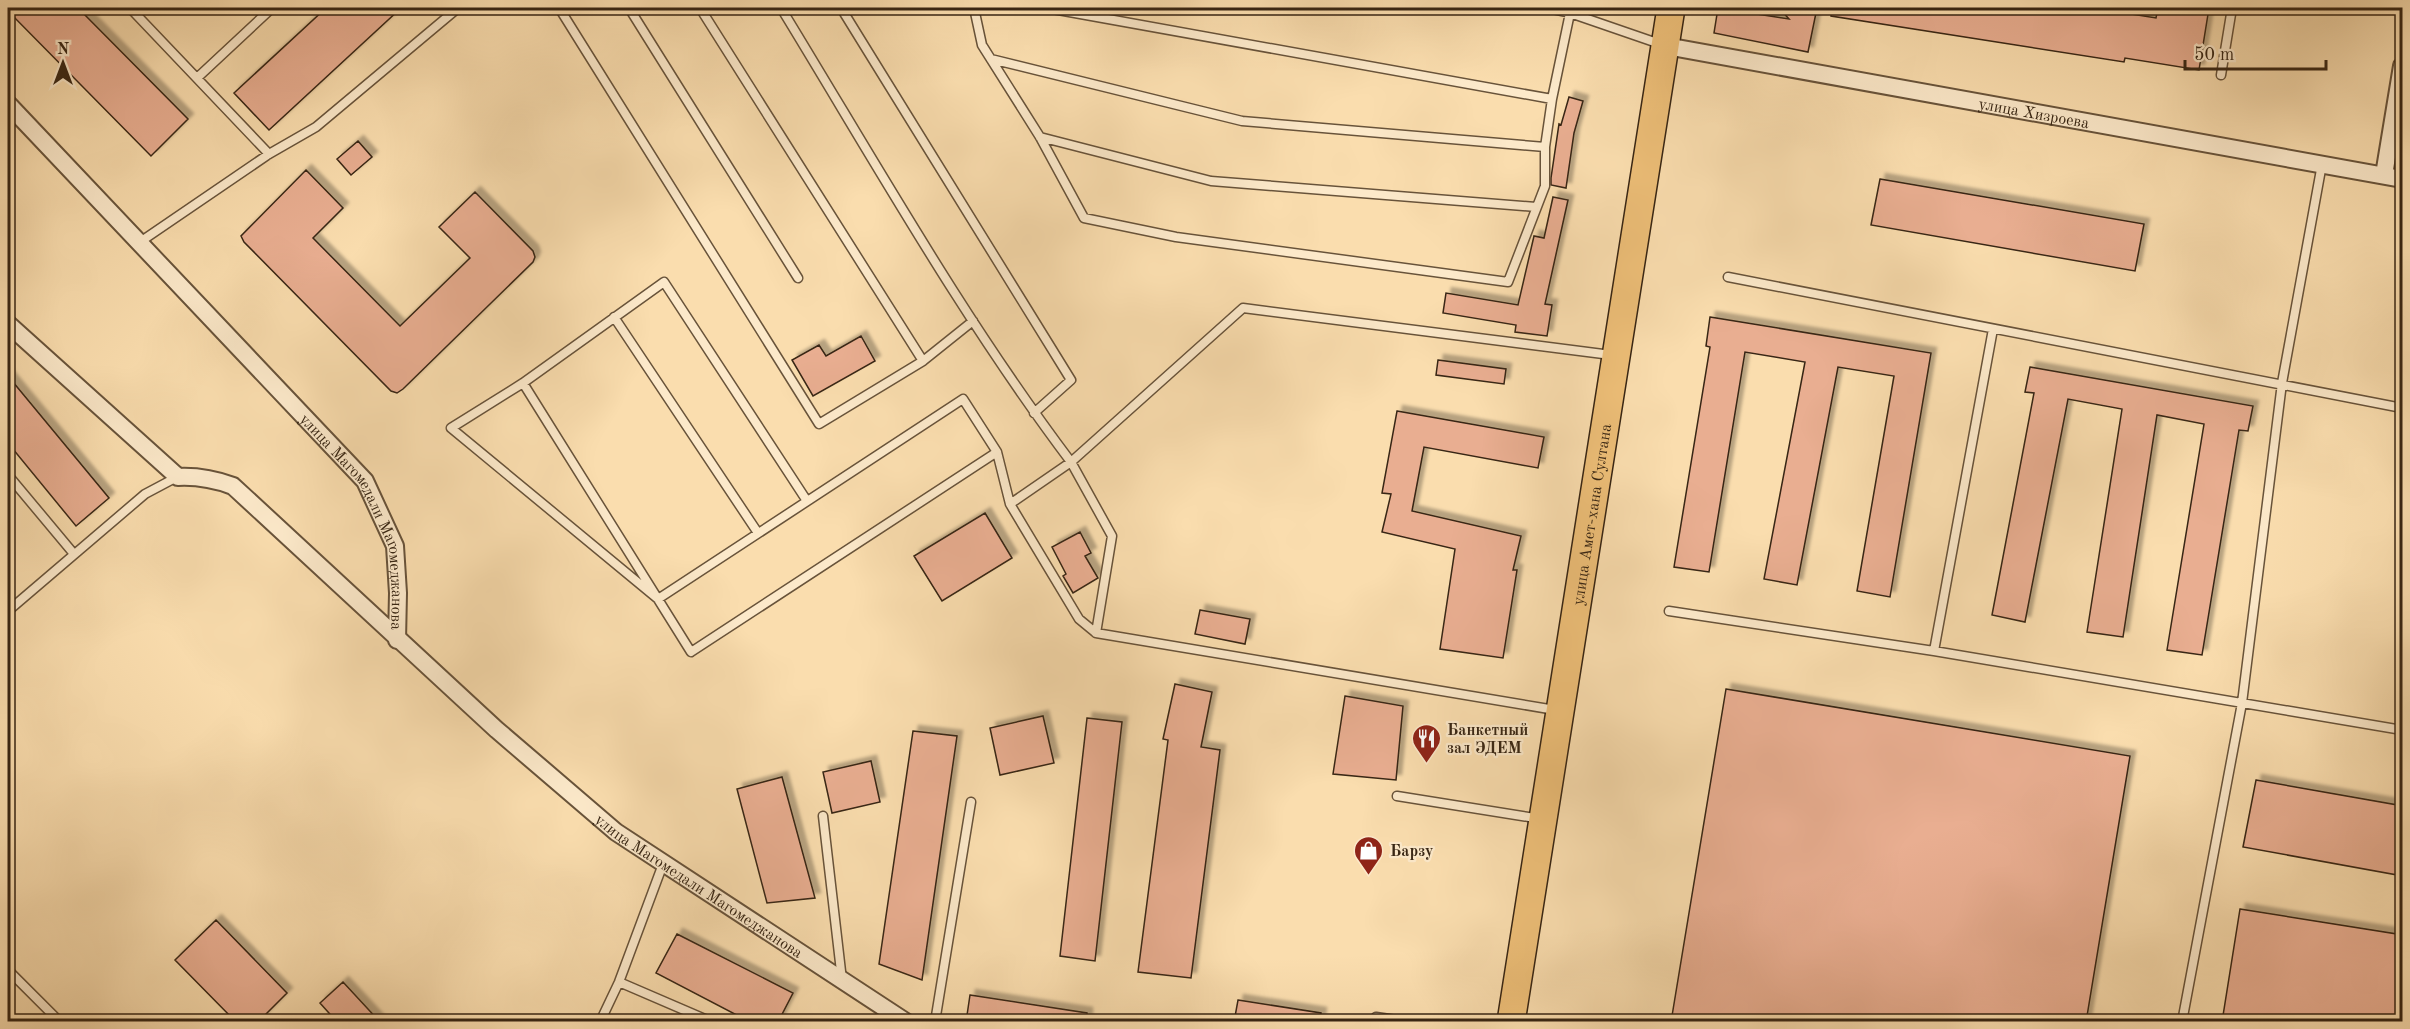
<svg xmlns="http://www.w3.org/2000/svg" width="2410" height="1029" font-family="'Old Standard TT',serif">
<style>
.building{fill:#e9ae91;stroke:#372513;stroke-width:1.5;filter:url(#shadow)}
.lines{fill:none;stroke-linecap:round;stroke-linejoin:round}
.service-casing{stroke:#68533a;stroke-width:11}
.minor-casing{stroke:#68533a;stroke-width:20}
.primary-casing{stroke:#372513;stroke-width:30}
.service{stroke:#fce9ca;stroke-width:8}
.minor{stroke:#fce9ca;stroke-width:16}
.primary{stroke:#edbe77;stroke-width:27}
.labels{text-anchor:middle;stroke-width:4.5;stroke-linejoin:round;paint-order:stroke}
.street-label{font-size:16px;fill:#372513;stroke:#fce9ca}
.poi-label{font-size:16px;font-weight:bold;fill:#372513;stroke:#fce9ca;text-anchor:start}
</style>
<defs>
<filter id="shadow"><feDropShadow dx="5.5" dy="-5.5" stdDeviation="1.5" flood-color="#0004"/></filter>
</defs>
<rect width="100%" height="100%" fill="#faddae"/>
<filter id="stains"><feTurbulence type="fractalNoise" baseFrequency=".00333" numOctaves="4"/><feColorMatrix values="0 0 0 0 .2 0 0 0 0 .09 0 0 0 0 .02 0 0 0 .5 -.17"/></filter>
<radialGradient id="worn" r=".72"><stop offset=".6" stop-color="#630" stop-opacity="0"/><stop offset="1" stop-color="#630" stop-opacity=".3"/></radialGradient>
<path class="building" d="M 8,8 L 78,8 L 188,119 L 151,156 L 8,11 Z
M 326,8 L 401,8 L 269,130 L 234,93 Z
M 1718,8 L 1789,19 L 1779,8 L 1817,8 L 1808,52 L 1714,33 Z
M 1831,8 L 2093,8 L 2156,18 L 2158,8 L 2209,8 L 2199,70 L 2125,58 L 2124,62 L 1831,16 Z
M 1569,97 L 1583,101 L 1574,133 L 1566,188 L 1551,185 L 1551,178 L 1559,124 L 1561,125 Z
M 358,141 L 372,157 L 351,175 L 337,159 Z
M 306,170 L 343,208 L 313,238 L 400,326 L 470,258 L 439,227 L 475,192 L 533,251 L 535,257 L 533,262 L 403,389 L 397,393 L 391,391 L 244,242 L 241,236 Z
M 1880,179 L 2144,224 L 2135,271 L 1871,225 Z
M 1553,197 L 1568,200 L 1545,304 L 1552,305 L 1547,336 L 1515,332 L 1516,325 L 1443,313 L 1446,293 L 1518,305 L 1534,236 L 1544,238 Z
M 1710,317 L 1931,353 L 1890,597 L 1857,591 L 1894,376 L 1838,367 L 1797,585 L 1764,579 L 1805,362 L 1745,352 L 1709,572 L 1674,567 L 1710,347 L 1706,346 Z
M 861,336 L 875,361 L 813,396 L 792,360 L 819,345 L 826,356 Z
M 1438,360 L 1506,369 L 1504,384 L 1436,375 Z
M 2030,367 L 2253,406 L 2248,431 L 2239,430 L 2202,655 L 2167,650 L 2204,424 L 2157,415 L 2123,637 L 2087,632 L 2122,409 L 2068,399 L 2025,622 L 1992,615 L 2034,393 L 2025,392 Z
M 8,376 L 109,498 L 76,526 L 8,443 Z
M 1397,411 L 1544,437 L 1538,468 L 1424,447 L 1412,511 L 1521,536 L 1513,570 L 1517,570 L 1503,658 L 1440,649 L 1455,549 L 1382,532 L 1391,494 L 1382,493 Z
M 985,513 L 1012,558 L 942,601 L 914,556 Z
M 1080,532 L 1091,553 L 1085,556 L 1098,578 L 1073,593 L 1063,576 L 1066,574 L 1052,547 Z
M 1200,610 L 1250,619 L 1245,644 L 1195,634 Z
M 1175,684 L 1212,692 L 1201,747 L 1220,750 L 1191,978 L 1138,972 L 1168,740 L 1163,739 Z
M 1726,689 L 2130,756 L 2086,1022 L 1671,1022 Z
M 1345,696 L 1403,706 L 1396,780 L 1333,774 Z
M 1043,716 L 1054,763 L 1000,775 L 990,728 Z
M 1087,718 L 1122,722 L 1095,961 L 1060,956 Z
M 913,731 L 957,736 L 922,980 L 879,964 Z
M 871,761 L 880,802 L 832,813 L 823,772 Z
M 782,777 L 815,898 L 767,903 L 737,789 Z
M 2256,780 L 2403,806 L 2403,876 L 2243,847 Z
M 2240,909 L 2403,935 L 2403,1022 L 2222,1022 Z
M 216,920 L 287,993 L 258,1022 L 236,1022 L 175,960 Z
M 677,934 L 793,993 L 778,1022 L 750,1022 L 656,973 Z
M 343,982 L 380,1022 L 337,1022 L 320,1003 Z
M 970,995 L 1087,1013 L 1087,1022 L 966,1022 Z
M 1238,1000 L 1321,1013 L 1320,1022 L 1234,1022 Z"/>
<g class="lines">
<defs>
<path id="service" d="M 130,8 L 269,154
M 566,8 L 561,11 L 819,424 L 923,361 L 973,321
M 629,8 L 798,278
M 700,8 L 923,361
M 781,8 C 874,160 963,319 1071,462 L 1243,308 L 1611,355
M 841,8 L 1071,380 L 1034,413
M 974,8 L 982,45 L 1040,137 L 1084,218 L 1176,237 L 1508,282 L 1545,186 L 1545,147 L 1552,99 L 1570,13
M 1047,8 L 1552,99
M 1547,8 L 1570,13 L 1663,45
M 991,59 L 1242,121 L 1545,147
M 2221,75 L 2232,8
M 197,78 L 272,8
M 1040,137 L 1211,181 L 1536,207
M 140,242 L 269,154 L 316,127 L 458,8
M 1728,277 L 2402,408
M 614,317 L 758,533
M 523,383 L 691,652 L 997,452
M 8,475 L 74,554
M 807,501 L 664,282 L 523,383 L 451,428 L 658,599 C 759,533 861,466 963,399 L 997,452 L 1010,504
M 8,611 L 145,494 L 177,477
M 1669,611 L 1934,651 L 2402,730
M 1096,633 L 1079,619 L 1010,504 L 1071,462 L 1112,536 L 1096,633 L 1555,710
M 1934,651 L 1993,329
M 1397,796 L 1541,819
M 823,816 L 842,980
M 8,970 L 60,1022
M 619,982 L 712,1022
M 1376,1017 L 1410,1022
M 600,1022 L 619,982 L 663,864
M 935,1022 L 971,802
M 2182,1022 L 2242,703 L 2282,383 L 2322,164"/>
<g id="minor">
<path id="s1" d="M 1666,46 L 2402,179"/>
<path id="s2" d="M 8,104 L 365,481 L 395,546 L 398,593 L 397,640"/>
<path d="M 2384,175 L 2402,66"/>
<path id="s3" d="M 8,324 L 178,477 C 198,476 214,479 233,486 L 497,730 L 616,832 L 906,1022"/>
</g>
<g id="primary">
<path id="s4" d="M 1511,1022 L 1671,8"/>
</g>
</defs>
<use href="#service" class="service-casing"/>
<use href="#minor" class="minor-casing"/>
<use href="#primary" class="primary-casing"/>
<use href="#service" class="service"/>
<use href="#minor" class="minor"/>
<use href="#primary" class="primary"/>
</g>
<defs>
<symbol id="restaurant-pin" viewBox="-11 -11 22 30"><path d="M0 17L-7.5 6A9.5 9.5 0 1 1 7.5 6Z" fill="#8f2418" stroke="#fce9ca"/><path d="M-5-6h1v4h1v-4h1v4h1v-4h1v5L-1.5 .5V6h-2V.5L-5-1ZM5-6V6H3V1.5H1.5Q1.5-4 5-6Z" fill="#fff"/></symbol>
<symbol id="shop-pin" viewBox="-11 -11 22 30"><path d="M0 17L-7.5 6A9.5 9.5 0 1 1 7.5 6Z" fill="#8f2418" stroke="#fce9ca"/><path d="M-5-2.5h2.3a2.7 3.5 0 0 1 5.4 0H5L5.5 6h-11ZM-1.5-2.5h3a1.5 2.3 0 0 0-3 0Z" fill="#fff"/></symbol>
</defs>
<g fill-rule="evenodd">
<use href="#restaurant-pin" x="1410" y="722" width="33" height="45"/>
<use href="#shop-pin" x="1352" y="834" width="33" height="45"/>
</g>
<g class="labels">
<g class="street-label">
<text dy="6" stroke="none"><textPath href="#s1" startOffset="374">улица Хизроева</textPath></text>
<text dy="6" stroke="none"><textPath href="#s4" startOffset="514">улица Амет-хана Султана</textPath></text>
<text dy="6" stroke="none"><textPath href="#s2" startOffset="552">улица Магомедали Магомеджановa</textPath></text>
<text dy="6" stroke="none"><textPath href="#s3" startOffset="900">улица Магомедали Магомеджановa</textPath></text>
</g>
<g class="poi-label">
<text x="1447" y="735">Банкетный<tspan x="1447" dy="18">зал ЭДЕМ</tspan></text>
<text x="1390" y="856">Барзу</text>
</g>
</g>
<rect width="2410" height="1029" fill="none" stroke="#faddae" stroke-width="30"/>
<rect x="9" y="9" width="2392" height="1011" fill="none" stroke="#372513" stroke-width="3"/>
<rect x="15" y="15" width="2380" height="999" fill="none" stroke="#372513" stroke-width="1.5"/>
<g transform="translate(63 63)" stroke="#fce9ca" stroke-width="4.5" paint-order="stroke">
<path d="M0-4.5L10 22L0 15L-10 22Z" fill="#372513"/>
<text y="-9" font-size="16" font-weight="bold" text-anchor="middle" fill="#372513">N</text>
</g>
<path d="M2185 60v9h141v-9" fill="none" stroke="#372513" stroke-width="3"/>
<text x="2194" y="60" font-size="18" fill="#372513" stroke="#fce9ca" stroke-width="4.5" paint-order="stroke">50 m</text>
<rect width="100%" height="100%" filter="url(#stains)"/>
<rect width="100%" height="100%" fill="url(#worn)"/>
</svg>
